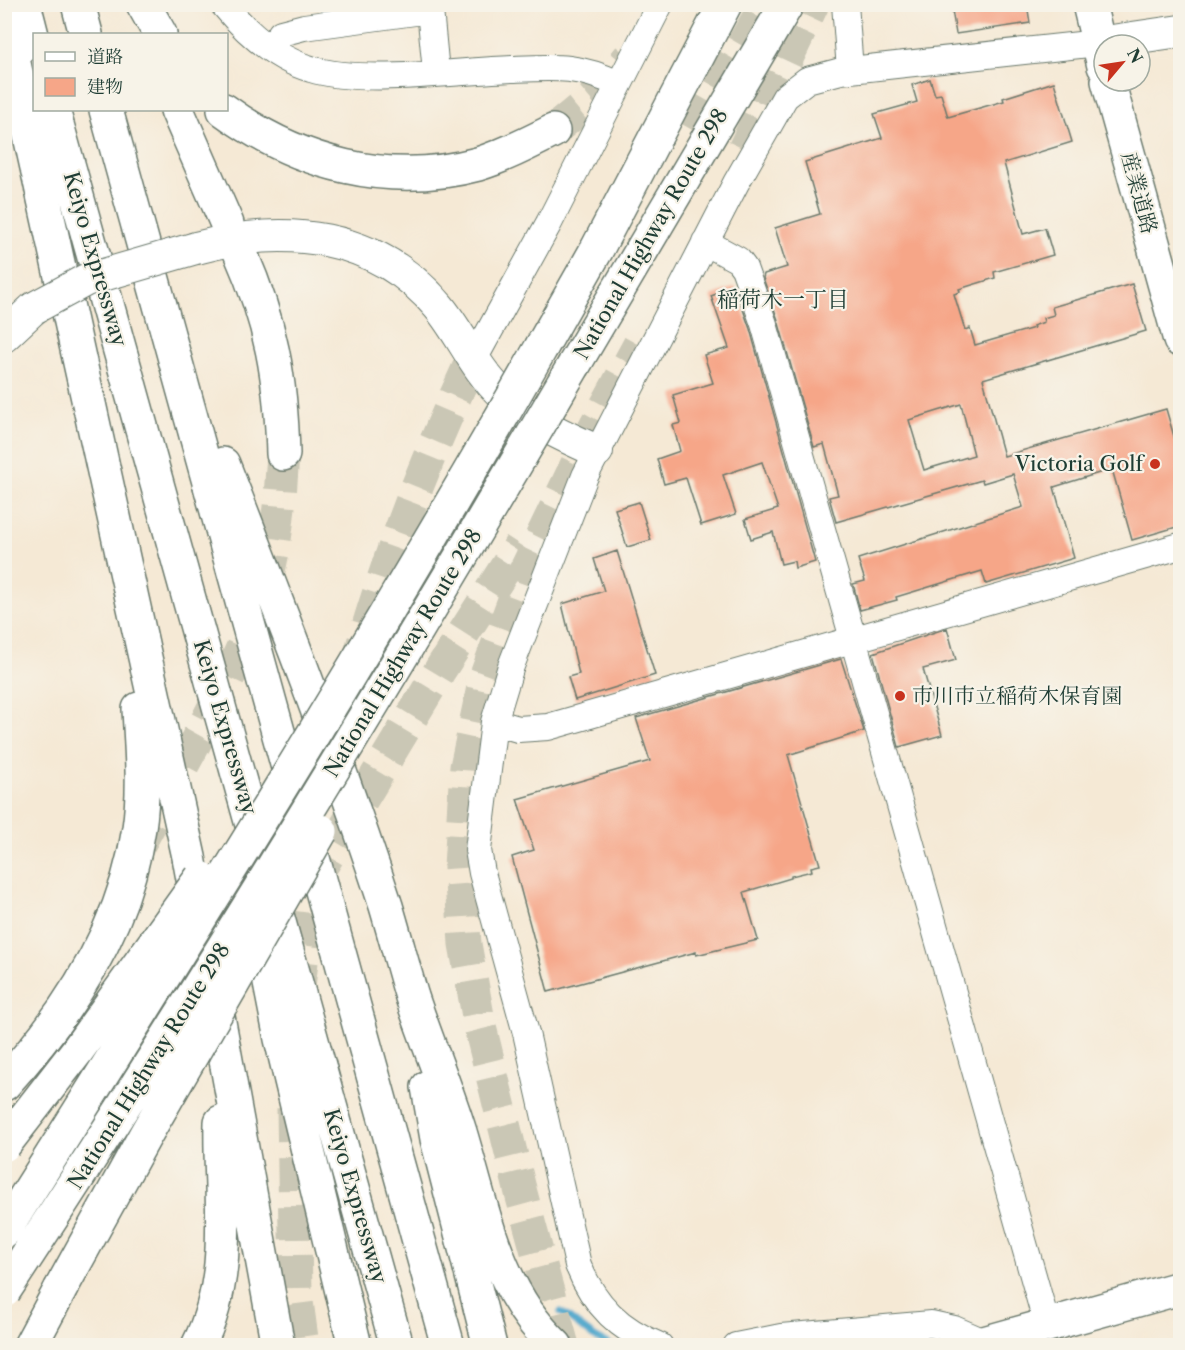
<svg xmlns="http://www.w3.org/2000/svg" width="1185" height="1350" font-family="'Libre Caslon Text','Noto Serif JP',serif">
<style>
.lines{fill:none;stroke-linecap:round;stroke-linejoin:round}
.stream{stroke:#4fa7cc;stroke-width:7}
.building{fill:#f6a688;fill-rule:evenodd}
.motorway-tunnel{stroke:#cac7b5;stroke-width:33;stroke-dasharray:33 16;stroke-linecap:butt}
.minor-casing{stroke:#6a796c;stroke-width:28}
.tertiary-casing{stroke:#6a796c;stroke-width:34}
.primary-casing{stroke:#6a796c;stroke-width:36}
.trunk-casing{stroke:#6a796c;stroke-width:36}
.motorway-casing{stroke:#6a796c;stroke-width:36}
.minor{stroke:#fff;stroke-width:26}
.tertiary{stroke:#fff;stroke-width:32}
.primary{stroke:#fff;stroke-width:33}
.trunk{stroke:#fff;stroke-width:33}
.motorway{stroke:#fff;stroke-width:33}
.tertiary-bridge-casing{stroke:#6a796c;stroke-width:34;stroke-linecap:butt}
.trunk-bridge-casing{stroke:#6a796c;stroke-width:36;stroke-linecap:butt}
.tertiary-bridge{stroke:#fff;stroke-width:32}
.trunk-bridge{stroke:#fff;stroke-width:33}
.poi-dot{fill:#c8321e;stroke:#f7f3e8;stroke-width:2}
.labels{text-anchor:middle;stroke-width:4.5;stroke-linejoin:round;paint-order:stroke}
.street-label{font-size:21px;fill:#1f3d34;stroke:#f7f3e8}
.poi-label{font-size:21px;fill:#1f3d34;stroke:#f7f3e8;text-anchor:end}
.neighbourhood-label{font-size:22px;fill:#1f3d34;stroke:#f7f3e8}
</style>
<rect width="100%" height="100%" fill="#f7f3e8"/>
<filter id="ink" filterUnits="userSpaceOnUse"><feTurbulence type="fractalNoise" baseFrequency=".0167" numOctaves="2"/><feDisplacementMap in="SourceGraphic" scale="12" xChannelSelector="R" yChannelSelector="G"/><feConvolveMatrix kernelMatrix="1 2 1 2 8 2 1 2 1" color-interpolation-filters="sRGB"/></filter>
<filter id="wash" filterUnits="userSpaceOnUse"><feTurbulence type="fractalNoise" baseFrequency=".008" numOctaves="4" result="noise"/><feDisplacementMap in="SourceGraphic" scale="24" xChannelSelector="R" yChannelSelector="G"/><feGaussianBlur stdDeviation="1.35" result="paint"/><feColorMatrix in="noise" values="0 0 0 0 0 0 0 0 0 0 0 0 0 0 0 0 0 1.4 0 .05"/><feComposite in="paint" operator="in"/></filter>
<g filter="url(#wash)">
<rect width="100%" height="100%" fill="#f5e9d5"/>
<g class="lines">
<path class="stream" d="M 561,1312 L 593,1336 L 612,1346"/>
</g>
<g id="blocks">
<path class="building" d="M 951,4 L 1027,4 L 1030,23 L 956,34 Z
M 930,79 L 935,95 L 941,94 L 948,117 L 1004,101 L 1003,98 L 1054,82 L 1072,142 L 1004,163 L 1023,234 L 1045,228 L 1053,255 L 994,272 L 995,278 L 959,289 L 960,292 L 954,294 L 965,330 L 970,328 L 975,345 L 1034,328 L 1033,326 L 1044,322 L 1043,318 L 1054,315 L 1052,307 L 1132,284 L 1146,331 L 983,379 L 1004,456 L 1166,409 L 1180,457 L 1180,526 L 1132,540 L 1112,469 L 1054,487 L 1074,558 L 986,584 L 982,571 L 896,597 L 897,600 L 860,610 L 853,584 L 865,581 L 858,559 L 1023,507 L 1013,474 L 983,483 L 982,480 L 836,522 L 829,497 L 838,495 L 824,444 L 814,447 L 778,320 L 763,278 L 764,274 L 787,267 L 775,228 L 820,214 L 805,162 L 882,138 L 874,114 L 917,102 L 912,85 ZM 961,404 L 974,455 L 924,470 L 909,420 Z
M 735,287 L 750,329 L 815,562 L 795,568 L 794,561 L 781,564 L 773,532 L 751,539 L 745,519 L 778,509 L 762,462 L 723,475 L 736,514 L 701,525 L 686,478 L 664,484 L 657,459 L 680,451 L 673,425 L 681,423 L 673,395 L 713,383 L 704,355 L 729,348 L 711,296 Z
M 639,502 L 651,540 L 627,547 L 615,509 Z
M 617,551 L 655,675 L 575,700 L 568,677 L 579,674 L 562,604 L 604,591 L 594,559 Z
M 947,628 L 956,660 L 923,669 L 942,735 L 899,747 L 873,653 Z
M 841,659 L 864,731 L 788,755 L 820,865 L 811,867 L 812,871 L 791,876 L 791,878 L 744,892 L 758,940 L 696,955 L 696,952 L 548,992 L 512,857 L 534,850 L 517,799 L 650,761 L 636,718 Z"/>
</g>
</g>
<g filter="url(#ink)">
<use href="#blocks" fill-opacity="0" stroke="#6a796c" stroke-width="1.5"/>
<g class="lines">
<path class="motorway-tunnel" d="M 553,131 L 600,92 L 629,57
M 694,131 L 766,4
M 744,149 L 813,4
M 332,768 C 364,612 416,478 484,334
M 136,850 C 180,768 236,678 264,590 C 277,546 280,500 283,454
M 311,884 L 440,670 L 520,545
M 298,994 L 315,857
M 293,1108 L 296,1294 L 303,1346
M 563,1346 L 522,1197 L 480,1027 L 465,944 L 460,867 L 466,767 L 485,678 L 524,573 L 596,424 L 639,345"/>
<defs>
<path id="minor" d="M 223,4 C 246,32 276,59 311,69 C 362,85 456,71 512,69 C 557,67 577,65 619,84
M 845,4 L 850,70
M 271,49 L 281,33 L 304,27 L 430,10 L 436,72
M 705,242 L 738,260 L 744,268 L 764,324 L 1047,1325
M 473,361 L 549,223 L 660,4
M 494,722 L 518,729 L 548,727 L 1180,546
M 660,1346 C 620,1330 594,1305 578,1265 L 526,1033 L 482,873 L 478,850 L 494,722 L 511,666 L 585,476 L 736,183 L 785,97 L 807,80 L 841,71 L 1098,43
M 736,1346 L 781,1337 L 931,1324 L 954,1329 L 984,1342"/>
<path id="tertiary" d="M 1098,43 L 1180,31
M 196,248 C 284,224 376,232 439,307 C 462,335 475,369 503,395 C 530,421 563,436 597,451
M 4,336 L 34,308"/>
<path id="primary" d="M 1089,4 L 1104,66
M 1108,81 L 1180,340
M 973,1346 L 1180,1288"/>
<path id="trunk" d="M 542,346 L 597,249 L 725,4
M 574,365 L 787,4
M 30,1346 L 60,1290"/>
<path id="motorway" d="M 24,4 L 34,43
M 78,4 L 86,34
M 143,4 L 160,34
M 4,18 L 189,857 L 278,1346
M 53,110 L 397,1346
M 106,110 L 448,1346
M 177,110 L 227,224
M 224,110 C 298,164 388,188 478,164 C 504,156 529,143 553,131
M 240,252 C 271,322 281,378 283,454
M 223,464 C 280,610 337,756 386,906 C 395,936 403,967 412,997 C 427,1042 446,1087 460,1132 C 483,1208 496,1290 556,1346
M 257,917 L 281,1039 L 355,1346
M 4,1084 C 70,1012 125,926 139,828 C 145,789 141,749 139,709
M 428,1087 L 437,1139 L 490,1346
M 198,1346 C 235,1274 219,1199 221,1122"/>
</defs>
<use href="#minor" class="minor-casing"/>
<use href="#tertiary" class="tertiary-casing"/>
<use href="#primary" class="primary-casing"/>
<use href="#trunk" class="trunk-casing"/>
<use href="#motorway" class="motorway-casing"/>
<use href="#minor" class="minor"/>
<use href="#tertiary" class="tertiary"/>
<use href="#primary" class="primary"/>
<use href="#trunk" class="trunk"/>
<use href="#motorway" class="motorway"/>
<defs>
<path id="tertiary-bridge" d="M 34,308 L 86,280 L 196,248"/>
<path id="trunk-bridge" d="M 4,1145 L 77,1051 L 201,878
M 4,1231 C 188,939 372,646 542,346
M 60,1290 L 146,1134 L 321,831
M 4,1291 C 203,988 391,678 574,365"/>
</defs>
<use href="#tertiary-bridge" class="tertiary-bridge-casing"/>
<use href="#trunk-bridge" class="trunk-bridge-casing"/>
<use href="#tertiary-bridge" class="tertiary-bridge"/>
<use href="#trunk-bridge" class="trunk-bridge"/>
</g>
</g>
<g class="poi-dot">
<circle cx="1155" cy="464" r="6"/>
<circle cx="900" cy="696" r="6"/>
</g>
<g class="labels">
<g class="street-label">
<text transform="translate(1139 193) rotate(75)" y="7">産業道路</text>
<text transform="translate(651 234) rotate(-60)" y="7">National Highway Route 298</text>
<text transform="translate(95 259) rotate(74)" y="7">Keiyo Expressway</text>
<text transform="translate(403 653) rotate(-59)" y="7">National Highway Route 298</text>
<text transform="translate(225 727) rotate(74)" y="7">Keiyo Expressway</text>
<text transform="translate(149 1066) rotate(-58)" y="7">National Highway Route 298</text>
<text transform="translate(355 1196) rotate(74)" y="7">Keiyo Expressway</text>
</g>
<g class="poi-label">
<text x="1143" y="471">Victoria Golf</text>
<text x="912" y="703" text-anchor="start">市川市立稲荷木保育園</text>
</g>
<g class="neighbourhood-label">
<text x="783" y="307">稲荷木一丁目</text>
</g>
</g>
<rect width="1185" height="1350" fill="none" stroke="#f7f3e8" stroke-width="24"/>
<rect x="33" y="33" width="195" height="78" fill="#f7f3e8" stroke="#a1aaa0" stroke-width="1.5"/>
<rect x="45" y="52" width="30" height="9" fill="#ffffff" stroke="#a1aaa0" stroke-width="1.5"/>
<text x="87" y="63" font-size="18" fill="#1f3d34">道路</text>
<rect x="45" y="78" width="30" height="18" fill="#f6a688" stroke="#a1aaa0" stroke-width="1.5"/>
<text x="87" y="93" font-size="18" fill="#1f3d34">建物</text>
<g transform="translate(1122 63) rotate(61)"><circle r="28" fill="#f7f3e8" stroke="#a1aaa0" stroke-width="1.5"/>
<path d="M0-4.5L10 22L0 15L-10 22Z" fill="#c8321e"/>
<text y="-9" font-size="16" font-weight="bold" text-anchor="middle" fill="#1f3d34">N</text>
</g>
</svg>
